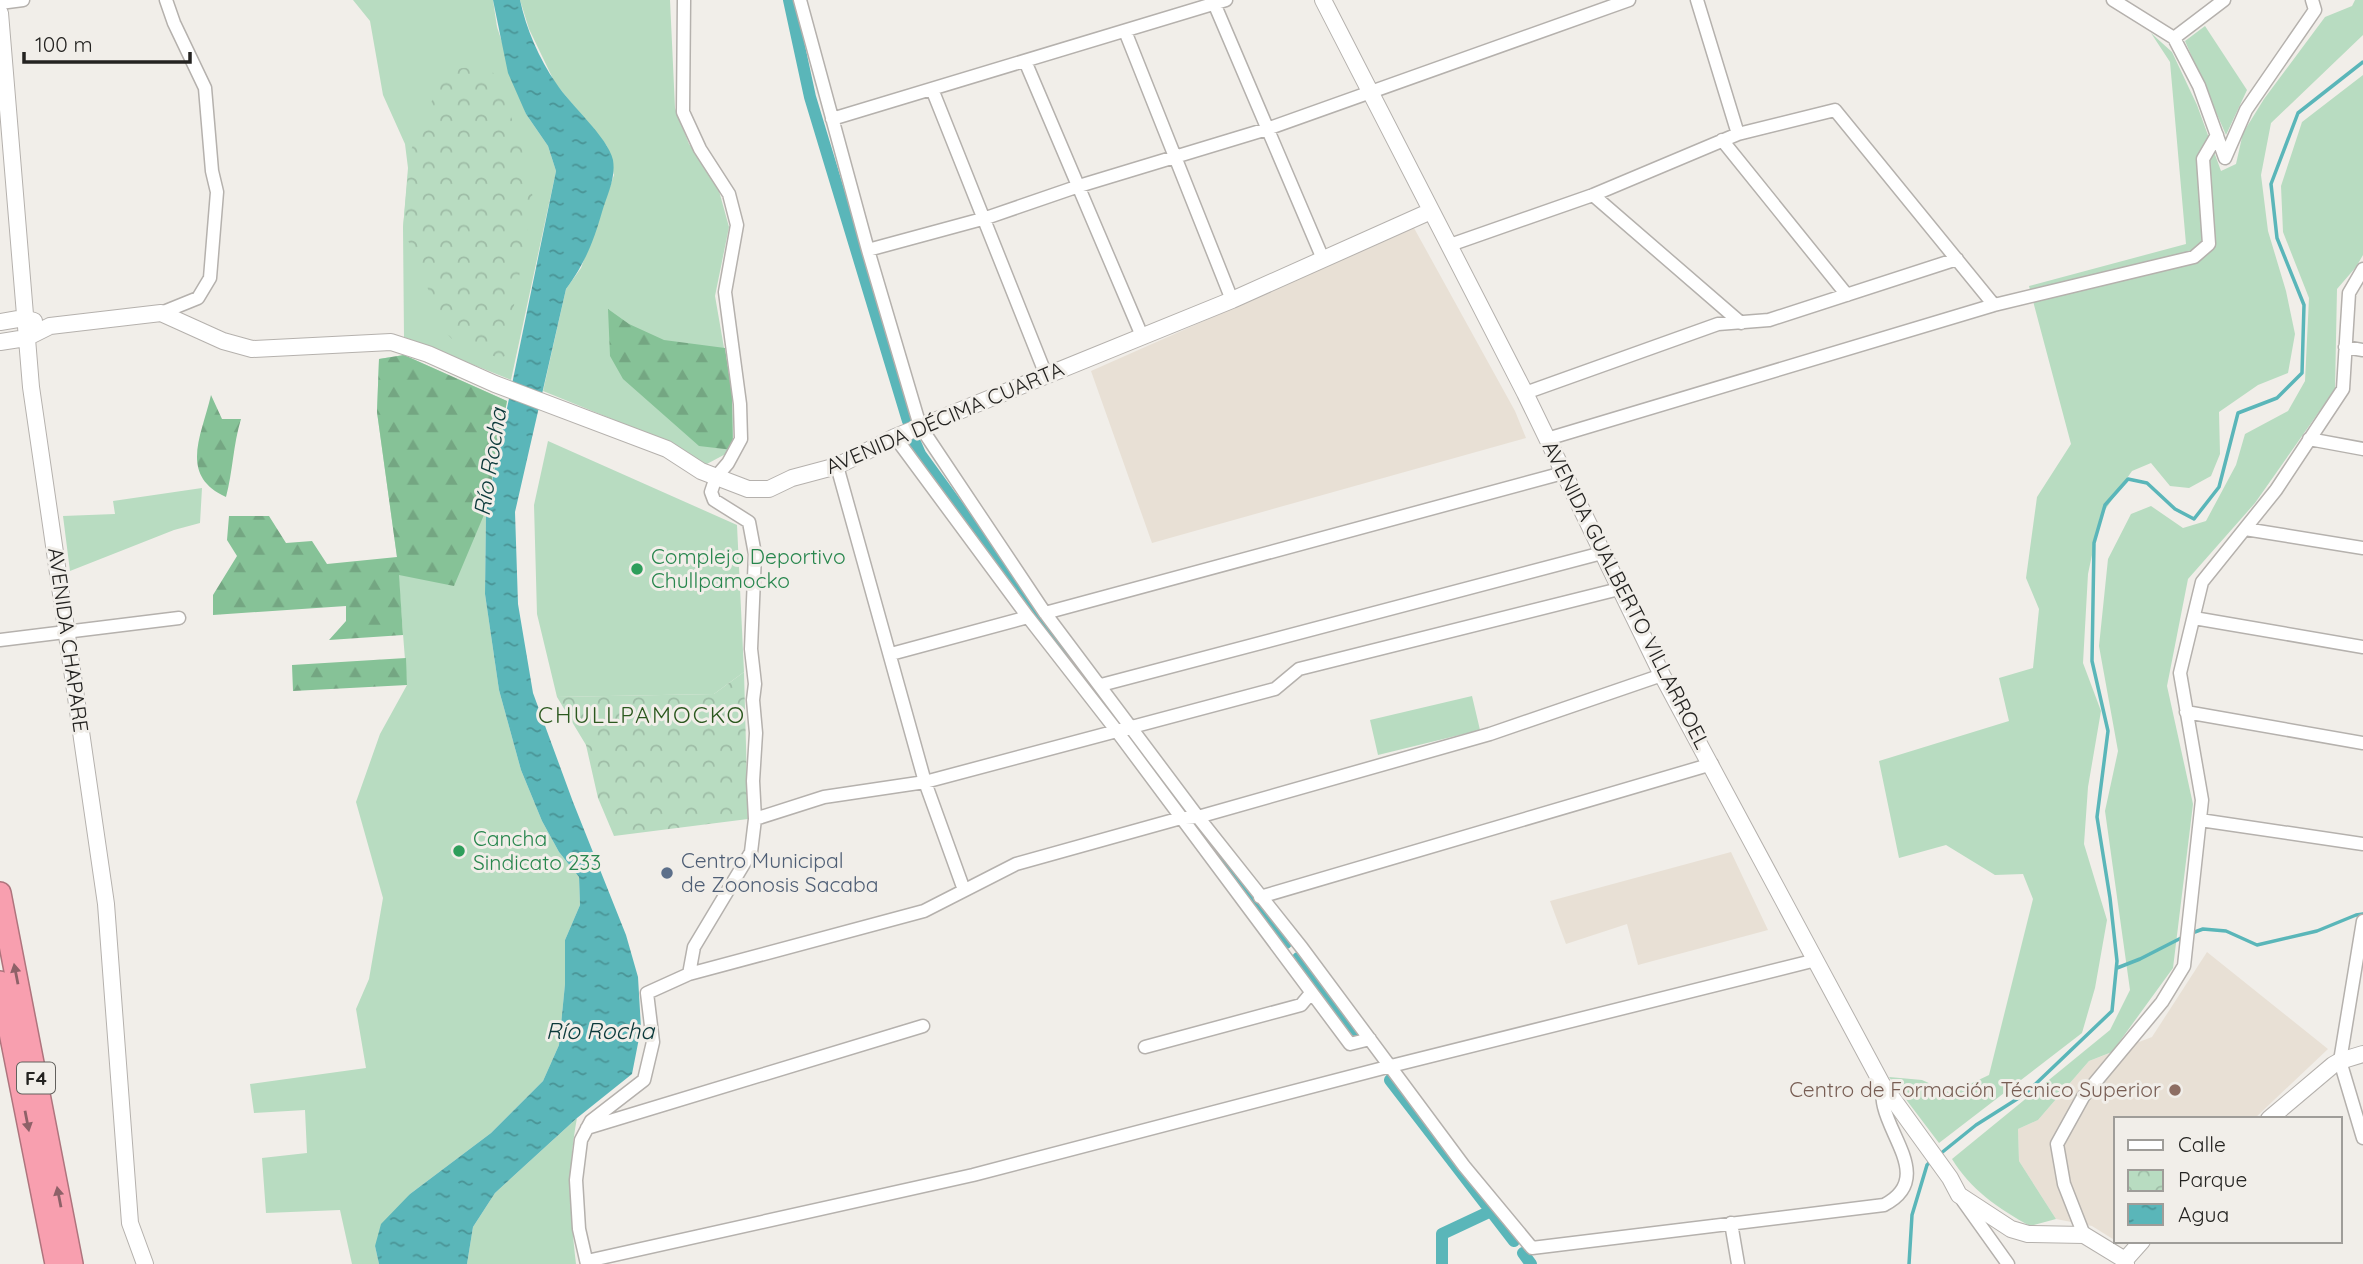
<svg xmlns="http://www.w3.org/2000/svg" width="2363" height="1264" font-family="Quicksand,sans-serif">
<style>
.built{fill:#e8e0d5}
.green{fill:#b8dcc1}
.forest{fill:url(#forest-firs)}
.park{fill:url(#park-crowns)}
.water{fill:url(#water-ripples)}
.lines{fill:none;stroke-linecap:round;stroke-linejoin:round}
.stream{stroke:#5ab6b9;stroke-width:3.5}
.canal{stroke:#5ab6b9;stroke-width:12}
.street-casing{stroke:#b5b1ad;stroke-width:15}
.secondary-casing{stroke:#b5b1ad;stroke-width:18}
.highway-casing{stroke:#ae747d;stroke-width:24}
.street{stroke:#fff;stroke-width:12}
.secondary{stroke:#fff;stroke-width:16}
.highway{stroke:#f89faf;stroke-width:21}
.oneway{fill:#8e6168}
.leisure-dot{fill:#2e9e5b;stroke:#f1eee9;stroke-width:2.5}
.service-dot{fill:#5c6f8a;stroke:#f1eee9;stroke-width:2.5}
.education-dot{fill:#8d6e63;stroke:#f1eee9;stroke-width:2.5}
.labels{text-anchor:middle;stroke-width:6;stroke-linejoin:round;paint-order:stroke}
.shield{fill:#f1eee9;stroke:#62605d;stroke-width:2}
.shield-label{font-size:19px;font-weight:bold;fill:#242321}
.street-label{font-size:21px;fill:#242321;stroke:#f1eee9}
.leisure-label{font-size:21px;fill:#27864d;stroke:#f1eee9;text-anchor:start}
.service-label{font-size:21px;fill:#4e5e75;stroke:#f1eee9;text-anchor:start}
.education-label{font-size:21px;fill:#785e54;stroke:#f1eee9;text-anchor:end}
.water-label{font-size:23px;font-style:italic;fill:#0b393a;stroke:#f1eee9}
.neighbourhood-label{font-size:23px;letter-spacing:2px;fill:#2c591f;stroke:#f1eee9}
</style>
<defs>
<pattern id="forest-firs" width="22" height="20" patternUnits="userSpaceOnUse" patternTransform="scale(1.75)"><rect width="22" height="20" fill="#86c297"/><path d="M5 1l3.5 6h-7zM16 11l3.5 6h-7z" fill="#74a682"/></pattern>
<pattern id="park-crowns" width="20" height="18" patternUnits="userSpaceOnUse" patternTransform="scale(1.75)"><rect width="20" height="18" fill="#b8dcc1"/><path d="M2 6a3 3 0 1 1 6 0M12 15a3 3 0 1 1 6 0" fill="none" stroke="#9ebca6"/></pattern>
<pattern id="water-ripples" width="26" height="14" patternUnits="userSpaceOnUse" patternTransform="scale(1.75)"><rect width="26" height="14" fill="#5ab6b9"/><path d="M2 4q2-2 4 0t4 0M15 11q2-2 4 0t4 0" fill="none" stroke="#4a9496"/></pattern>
</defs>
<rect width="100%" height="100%" fill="#f1eee9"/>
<path class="built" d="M 1414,228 L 1515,411 L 1526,438 L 1152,543 L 1091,371 Z
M 1731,852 L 1768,930 L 1638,965 L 1627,924 L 1566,944 L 1550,901 Z
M 2207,952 L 2328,1049 L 2254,1119 L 2116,1119 L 2116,1241 L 2092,1226 L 2056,1219 L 2019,1161 L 2018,1129 L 2038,1120 L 2089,1061 L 2152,1037 Z"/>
<path class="green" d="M 353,0 L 493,0 L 497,27 L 526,114 L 548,146 L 556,171 L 511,380 L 404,337 L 403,228 L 408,168 L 405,144 L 383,95 L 370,21 Z
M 520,0 L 670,0 L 675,108 L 689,144 L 716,180 L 729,227 L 715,296 L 732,394 L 733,450 L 705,465 L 671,443 L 543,391 L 566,289 L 581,268 L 614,175 L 607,146 L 555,83 L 529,29 Z
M 2355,0 L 2363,0 L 2363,35 L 2271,123 L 2261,175 L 2268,231 L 2286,291 L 2295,334 L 2288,373 L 2258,385 L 2219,412 L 2220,454 L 2211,476 L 2189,488 L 2170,486 L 2151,463 L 2132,471 L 2100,517 L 2088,574 L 2083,663 L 2101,711 L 2088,787 L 2084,844 L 2107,920 L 2095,988 L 2082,1033 L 1939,1143 L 1889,1077 L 1922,1080 L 1951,1093 L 1989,1075 L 2033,899 L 2023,874 L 1995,875 L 1946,845 L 1899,858 L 1879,761 L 2009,721 L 1999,678 L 2033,668 L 2039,609 L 2026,578 L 2037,497 L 2071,444 L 2029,286 L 2186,244 L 2170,62 L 2151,33 L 2172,52 L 2197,105 L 2221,171 L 2236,164 L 2243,133 L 2264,99 L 2325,17 L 2352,6 Z
M 2205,26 L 2247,90 L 2226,135 L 2185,41 Z
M 2363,75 L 2363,255 L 2356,267 L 2337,289 L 2335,389 L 2255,503 L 2188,579 L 2167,686 L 2193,804 L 2173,968 L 2112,1052 L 2089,1061 L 2038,1120 L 2018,1129 L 2019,1161 L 2056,1219 L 2030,1226 C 1999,1209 1970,1189 1952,1159 L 2110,1030 L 2130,990 L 2105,811 L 2118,751 L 2099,646 L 2108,559 L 2131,514 L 2151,506 L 2183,528 L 2206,521 L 2236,465 L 2245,434 L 2288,411 L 2305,381 L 2309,298 L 2283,232 L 2281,186 L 2302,122 Z
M 404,355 L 507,401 L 486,510 L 485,594 L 499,690 L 521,770 L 542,821 L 559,852 L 579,877 L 580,905 L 565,940 L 565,984 L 559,1045 L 543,1081 L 491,1133 L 410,1194 L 375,1246 L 379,1264 L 352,1264 L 340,1210 L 266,1213 L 262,1158 L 307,1153 L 305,1110 L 254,1113 L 250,1084 L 366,1068 L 356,1009 L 369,979 L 383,898 L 356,802 L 380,734 L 407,685 L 397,557 L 377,412 L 379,359 Z
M 548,441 L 737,525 L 744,672 L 714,694 L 557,697 L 537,614 L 534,505 Z
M 202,488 L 200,523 L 174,530 L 70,571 L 63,516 L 115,514 L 113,501 Z
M 1472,696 L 1480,730 L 1378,755 L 1370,720 Z
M 577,1118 C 567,1172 570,1210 576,1264 L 467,1264 L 473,1227 L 495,1193 Z"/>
<path class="forest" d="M 608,309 L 629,324 L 664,340 L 725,348 L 732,394 L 733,450 L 699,446 L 623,379 L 610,356 Z
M 404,355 L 507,401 L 486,510 L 454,586 L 399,575 L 403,635 L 329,640 L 346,621 L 346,606 L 213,615 L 213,595 L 237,556 L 227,540 L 229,516 L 269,516 L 286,543 L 312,541 L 327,564 L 397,557 L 377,412 L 379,359 Z
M 211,395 L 222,419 L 241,419 C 233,445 233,471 226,497 C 178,475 202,435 211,395 Z
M 406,658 L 407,685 L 293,691 L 292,665 Z"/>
<path class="park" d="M 490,65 L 520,139 L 533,198 L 505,356 L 499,358 L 454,341 L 446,333 L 403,228 L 410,152 L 445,70 Z
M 744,672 L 748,819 L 614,836 L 598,798 L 586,745 L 557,697 L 714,694 Z"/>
<path class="water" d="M 493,0 L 520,0 C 526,28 539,59 556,83 C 570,105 608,137 613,160 C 616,178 607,195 602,212 C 593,243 585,263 566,289 L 515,512 L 518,604 L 533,693 L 573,802 L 626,935 L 638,977 L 641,1028 L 632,1074 L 577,1118 L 495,1193 L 473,1227 L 467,1264 L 379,1264 L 375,1246 L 381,1224 L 410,1194 L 491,1133 L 543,1081 L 559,1045 L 565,984 L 565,940 L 580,905 L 579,877 L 559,852 L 542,821 L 521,770 L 499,690 L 485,594 L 486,510 L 556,171 L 548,146 L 526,114 L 508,73 Z"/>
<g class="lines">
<path class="stream" d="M 2192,933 L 2203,929 L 2226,931 L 2257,945 L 2317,931 L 2356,915 L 2363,914
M 2117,968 L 2140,959 L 2185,936
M 1940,1154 L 1976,1125 L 2025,1094 L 2112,1011 L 2117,961 L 2110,898 L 2097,817 L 2108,731 L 2092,661 L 2094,543 L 2105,505 L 2128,479 L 2147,483 L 2175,509 L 2194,519 L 2219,487 L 2238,413 L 2277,398 L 2302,373 L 2304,305 L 2277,238 L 2271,184 L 2298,113 L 2363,62
M 1909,1264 L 1912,1215 L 1927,1165 L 1931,1161"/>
<path class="canal" d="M 789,0 L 810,97 L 908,421
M 913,438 L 920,454 L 1078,672
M 1207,843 L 1286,943
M 1298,958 L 1355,1034
M 1390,1080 L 1514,1241
M 1523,1253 L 1531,1264
M 1442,1264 L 1442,1234 L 1491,1211"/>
<defs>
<path id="street" d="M 684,0 L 683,112 L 700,149 L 729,194 L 737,225 L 725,292 L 740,404 L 741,439 L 728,463 L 716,477 L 711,492 L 714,500 L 749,522 L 755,554 L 751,649 L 755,684 L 753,700 L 756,733 L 753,781 L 755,819 L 751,852 L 694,947 L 689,974
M 800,0 L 868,250 L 920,426 L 1045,613 L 1198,817 L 1302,948 L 1464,1166 L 1532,1248 L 1884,1205 C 1931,1181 1892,1141 1884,1107 C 1882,1100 1882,1091 1882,1084
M 1697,0 L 1738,134
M 2113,0 L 2174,38 L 2199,86 L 2225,158
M 0,3 L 23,0
M 1214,3 L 1323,259
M 1125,31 L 1232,300
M 2174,38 L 2224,0
M 1025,61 L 1142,336
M 932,89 L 1046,375
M 832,119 L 1226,0
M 1722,140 L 1847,295
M 2225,158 L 2246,110 L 2315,10 L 2312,0
M 1593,195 L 1741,323
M 1450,245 L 1593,195 L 1738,134 L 1835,110 L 1994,305
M 868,250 L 986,218 L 1079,186 L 1267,129 L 1629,0
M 161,313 L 198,298 L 210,278 L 217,192 L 212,171 L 205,88 L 174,23 L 166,0
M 2345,347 L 2363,350
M 1525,393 L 1718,324 L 1769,320 L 1957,259
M 895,437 L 1028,617 L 1116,730 L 1350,1044 L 1370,1039
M 1547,439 L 1994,305 L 2194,257 L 2209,244 L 2203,159 L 2217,135
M 2309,439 L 2363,449
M 837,466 L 925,782 L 964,890
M 2245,529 L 2363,548
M 1045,613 L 1563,473
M 2194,618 L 2363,647
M 0,640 L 179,618
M 891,654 L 1028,617
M 1101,685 L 1602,553
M 2186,712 L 2363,743
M 755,819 L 824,797 L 925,782 L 1275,689 L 1299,669 L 1619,589
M 2200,820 L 2363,844
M 1260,897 L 1712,764
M 2363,921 L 2340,1061 L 2363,1138
M 1145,1047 L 1301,1005 L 1311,993
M 587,1128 L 923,1026
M 1963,1201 L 2008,1264
M 1731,1223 L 1738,1264
M 2084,1235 L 2064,1184 L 2057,1144 L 2083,1097 L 2162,1002 L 2184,966 L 2202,800 L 2180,673 L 2202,582 L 2276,490 L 2343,389 L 2349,293 L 2363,269
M 587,1261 L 973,1175 L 1391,1066 L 1816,960
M 587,1264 L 579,1229 L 576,1180 L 581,1140 L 591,1121 L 644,1080 L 653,1042 L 647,993 L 689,974 L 924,911 L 1016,864 L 1181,818 L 1198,817 L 1490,734 L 1662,675"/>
<path id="secondary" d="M 1323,0 L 1525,393 L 1662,675 L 1882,1084 L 1950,1178 L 1959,1195 L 2011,1229 L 2028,1234 L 2084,1235 L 2125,1260 L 2126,1264
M 0,13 L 31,387 L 106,904 L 130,1223 L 145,1264
M 0,322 L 24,318 L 34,321
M 0,342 L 26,338 L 50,326 L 161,313 L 223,341 L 252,349 L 391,342 L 428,354 L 495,384 L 667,449 L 701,471 L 748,489 L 769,489 L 792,478 L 837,466 L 895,437 L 1232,300 L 1431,211
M 2269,1119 L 2333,1065 L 2340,1061 L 2363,1054
M 2125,1260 L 2142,1241"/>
<path id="highway" d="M 0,893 L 72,1264
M 0,982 L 56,1264"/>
</defs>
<use href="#street" class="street-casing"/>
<use href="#secondary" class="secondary-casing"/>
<use href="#highway" class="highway-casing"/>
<use href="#street" class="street"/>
<use href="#secondary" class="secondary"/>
<use href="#highway" class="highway"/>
</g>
<defs><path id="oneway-solid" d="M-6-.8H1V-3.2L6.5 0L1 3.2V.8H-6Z" transform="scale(1.75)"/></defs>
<g class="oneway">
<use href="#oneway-solid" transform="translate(16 974) rotate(-101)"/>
<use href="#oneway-solid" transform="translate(27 1121) rotate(79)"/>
<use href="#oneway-solid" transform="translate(59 1197) rotate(-101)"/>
</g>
<g class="leisure-dot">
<circle cx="637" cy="569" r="7"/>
<circle cx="459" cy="851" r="7"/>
</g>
<circle class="service-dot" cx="667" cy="873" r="7"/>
<circle class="education-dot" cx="2175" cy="1090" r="7"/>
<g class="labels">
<rect class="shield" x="17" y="1062.5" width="38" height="31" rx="5"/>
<g class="shield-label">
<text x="36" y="1085">F4</text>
</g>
<g class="street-label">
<text transform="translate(945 418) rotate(-23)" y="7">AVENIDA DÉCIMA CUARTA</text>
<text transform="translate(1626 595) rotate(63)" y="7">AVENIDA GUALBERTO VILLARROEL</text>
<text transform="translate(68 640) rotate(82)" y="7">AVENIDA CHAPARE</text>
</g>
<g class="leisure-label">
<text x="651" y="564">Complejo Deportivo<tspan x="651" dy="24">Chullpamocko</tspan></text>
<text x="473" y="846">Cancha<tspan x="473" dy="24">Sindicato 233</tspan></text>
</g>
<g class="service-label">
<text x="681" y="868">Centro Municipal<tspan x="681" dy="24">de Zoonosis Sacaba</tspan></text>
</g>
<g class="education-label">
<text x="2161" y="1097">Centro de Formación Técnico Superior</text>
</g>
<g class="water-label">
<text transform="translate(490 462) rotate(-81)" y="8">Río Rocha</text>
<text x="600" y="1039">Río Rocha</text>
</g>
<g class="neighbourhood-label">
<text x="642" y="723">CHULLPAMOCKO</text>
</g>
</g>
<rect x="2114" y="1117" width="228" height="126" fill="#f1eee9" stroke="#9f9d99" stroke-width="2"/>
<rect x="2128" y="1140" width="35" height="10" fill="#ffffff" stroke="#9f9d99" stroke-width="2"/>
<text x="2178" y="1152" font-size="21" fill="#242321">Calle</text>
<rect x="2128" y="1170" width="35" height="21" fill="url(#park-crowns)" stroke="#9f9d99" stroke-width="2"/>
<text x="2178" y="1187" font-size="21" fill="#242321">Parque</text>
<rect x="2128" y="1204" width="35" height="21" fill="url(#water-ripples)" stroke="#9f9d99" stroke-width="2"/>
<text x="2178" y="1222" font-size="21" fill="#242321">Agua</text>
<path d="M24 52v10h166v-10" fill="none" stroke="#242321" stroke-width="3.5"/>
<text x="35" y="52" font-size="21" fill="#242321" stroke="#f1eee9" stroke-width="5" paint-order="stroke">100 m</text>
</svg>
